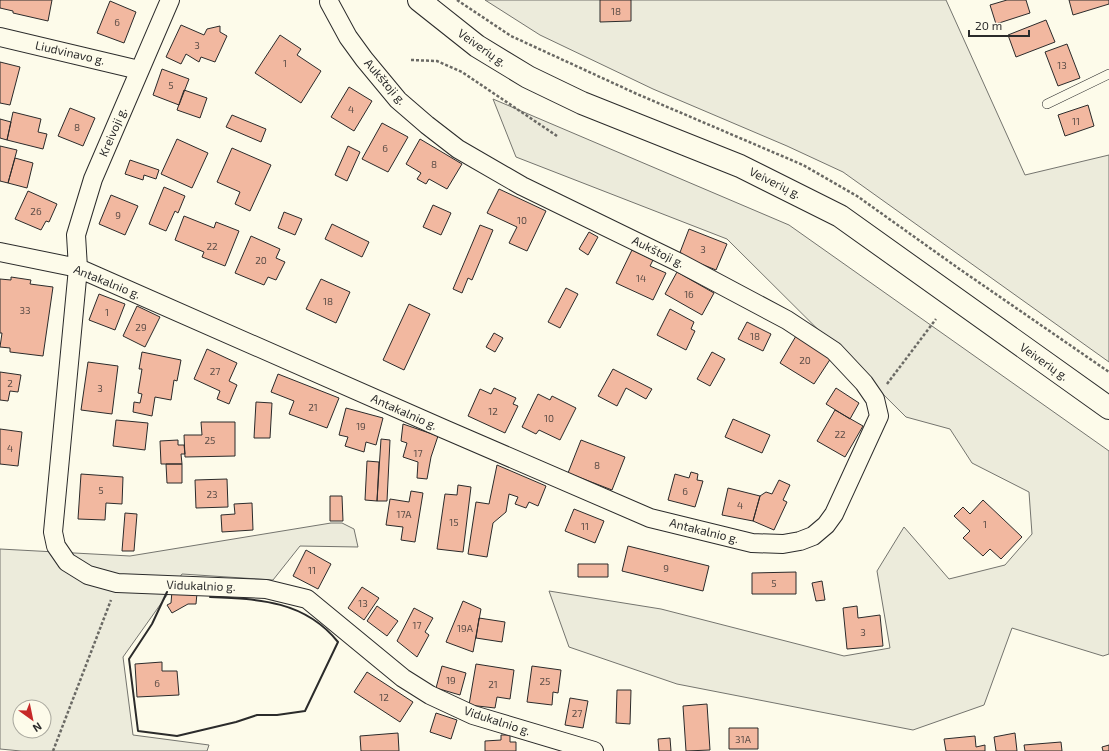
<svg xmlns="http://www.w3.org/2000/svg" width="1109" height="751" font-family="'Exo 2',sans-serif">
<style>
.green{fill:#ecebdb;stroke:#74746e;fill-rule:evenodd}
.building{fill:#f2b8a0;stroke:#2b2b2b}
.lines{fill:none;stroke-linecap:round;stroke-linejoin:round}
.lane-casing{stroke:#2b2b2b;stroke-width:10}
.street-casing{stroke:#2b2b2b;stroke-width:20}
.primary-casing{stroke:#2b2b2b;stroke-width:24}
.path{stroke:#6a6964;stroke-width:2.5;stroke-dasharray:3 2;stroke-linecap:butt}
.lane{stroke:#fdfbea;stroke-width:9}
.street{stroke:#fdfbea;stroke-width:18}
.primary{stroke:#fdfbea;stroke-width:22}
.wall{stroke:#2b2b2b;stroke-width:2}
.labels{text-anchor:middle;stroke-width:3;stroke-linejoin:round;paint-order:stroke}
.number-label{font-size:10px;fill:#5d4e48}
.street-label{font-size:12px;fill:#2b2b2b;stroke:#fdfbea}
</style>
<rect width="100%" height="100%" fill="#fdfbea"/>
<path class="green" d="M 485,0 L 946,0 L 1025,175 L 1109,155 L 1109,362 L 843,172 L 787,146 L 653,89 L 540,35 Z
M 493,99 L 789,225 L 1109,451 L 1109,654 L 1103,656 L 1012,628 L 984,705 L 913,730 L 677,684 L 569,647 L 549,591 L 661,609 L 844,656 L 890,648 L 877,571 L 904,527 L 949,579 L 1005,565 L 1032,534 L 1029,492 L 972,463 L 950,429 L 906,417 L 727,239 L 516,157 Z
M 331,523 L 342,523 L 354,529 L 358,547 L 300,546 L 273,580 L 182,574 L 123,657 L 133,735 L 209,745 L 207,751 L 21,751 L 0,749 L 0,549 L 130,556 ZM 20,707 L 44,707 L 44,731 L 20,731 Z"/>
<path class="building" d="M 0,0 L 52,0 L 48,21 L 13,13 L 13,11 L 0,8 Z
M 600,0 L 631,0 L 631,21 L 600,22 Z
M 1007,0 L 1026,0 L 1030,13 L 996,24 L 990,5 Z
M 1069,0 L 1109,0 L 1109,4 L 1073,15 Z
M 110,1 L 136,12 L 124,43 L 97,33 Z
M 1046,20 L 1055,42 L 1016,57 L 1008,35 Z
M 181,25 L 204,35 L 207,29 L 220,26 L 220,32 L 227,36 L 215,62 L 201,57 L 199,62 L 186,54 L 181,64 L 166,57 Z
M 280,35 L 301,49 L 297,55 L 321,71 L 301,103 L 255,73 Z
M 1067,44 L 1080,78 L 1058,86 L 1045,52 Z
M 0,62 L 20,67 L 10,105 L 0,103 Z
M 162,69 L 189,79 L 179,105 L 153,95 Z
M 349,87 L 372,101 L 354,131 L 331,117 Z
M 184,90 L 207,98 L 200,118 L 177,110 Z
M 1088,105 L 1094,126 L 1065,136 L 1058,115 Z
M 70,108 L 95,118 L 83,146 L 58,136 Z
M 13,112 L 41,119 L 38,132 L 47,134 L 43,149 L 7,140 Z
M 232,115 L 266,129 L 261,142 L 226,127 Z
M 0,119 L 11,122 L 7,140 L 0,138 Z
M 382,123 L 408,137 L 388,172 L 362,159 Z
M 177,139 L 208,153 L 192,188 L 161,174 Z
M 420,139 L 462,164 L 447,189 L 429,179 L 426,184 L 417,179 L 421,173 L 406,164 Z
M 0,146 L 17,150 L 8,183 L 0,181 Z
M 348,146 L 360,152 L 347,181 L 335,175 Z
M 232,148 L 271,165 L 250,211 L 235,204 L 240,192 L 217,182 Z
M 15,158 L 33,163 L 27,188 L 8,183 Z
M 130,160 L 159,170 L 156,179 L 144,175 L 143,180 L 125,174 Z
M 164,187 L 185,196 L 178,213 L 175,211 L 166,231 L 149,224 Z
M 499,189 L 546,211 L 527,251 L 509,243 L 517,227 L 487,213 Z
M 28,191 L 57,204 L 49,222 L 46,221 L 41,230 L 15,219 Z
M 111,195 L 138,206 L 125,235 L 99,224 Z
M 433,205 L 451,213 L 441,235 L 423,227 Z
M 284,212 L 302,219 L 295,235 L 278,228 Z
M 184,216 L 214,228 L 216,222 L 239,231 L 225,266 L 202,257 L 204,252 L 175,240 Z
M 332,224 L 369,242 L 362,257 L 325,239 Z
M 480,225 L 493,230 L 472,280 L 468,278 L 462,293 L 453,289 Z
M 689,229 L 727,244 L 716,270 L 679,255 Z
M 589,232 L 598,237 L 588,255 L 579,249 Z
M 251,236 L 280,249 L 276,258 L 285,262 L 276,280 L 268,277 L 264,285 L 235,273 Z
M 632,250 L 653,260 L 650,266 L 666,273 L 653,300 L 616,283 Z
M 677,272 L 714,293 L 702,315 L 665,294 Z
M 11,277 L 31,280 L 30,284 L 53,287 L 43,356 L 10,352 L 10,348 L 0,347 L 2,333 L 0,333 L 0,279 L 11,280 Z
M 321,279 L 350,292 L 336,323 L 306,309 Z
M 566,288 L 578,294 L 560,328 L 548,322 Z
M 99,294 L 125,304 L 115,330 L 89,320 Z
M 409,304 L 430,314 L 404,370 L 383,360 Z
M 137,306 L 160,317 L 145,347 L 123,336 Z
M 670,309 L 694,322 L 691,329 L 695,331 L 686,350 L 657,335 Z
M 747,322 L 771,334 L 763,351 L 738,339 Z
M 494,333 L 503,338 L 495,352 L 486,347 Z
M 796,336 L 831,358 L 814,384 L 780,363 Z
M 207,349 L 237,363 L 229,381 L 237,385 L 229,404 L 217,399 L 220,391 L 194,379 Z
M 142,352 L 181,360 L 177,381 L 174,380 L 171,400 L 155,397 L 152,416 L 133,412 L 134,402 L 140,403 L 142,394 L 138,393 L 142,369 L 139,369 Z
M 712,352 L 725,359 L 710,386 L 697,379 Z
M 88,362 L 118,366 L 112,414 L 81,410 Z
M 613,369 L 652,389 L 646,399 L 626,388 L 617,406 L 598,396 Z
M 0,372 L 21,375 L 18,392 L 10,391 L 8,401 L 0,400 Z
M 278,374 L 339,398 L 327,428 L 289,414 L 294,401 L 271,392 Z
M 494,388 L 516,398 L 513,404 L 518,406 L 505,433 L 468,416 L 480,389 L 491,394 Z
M 836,388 L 859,403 L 850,419 L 826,404 Z
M 538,394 L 550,400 L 552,396 L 576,408 L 560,440 L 539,430 L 536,434 L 522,427 Z
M 256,402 L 272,403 L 270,438 L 254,438 Z
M 346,408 L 383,418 L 376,445 L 366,442 L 364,452 L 345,446 L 348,437 L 339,435 Z
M 835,410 L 863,426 L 845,457 L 817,441 Z
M 733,419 L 770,435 L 762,453 L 725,437 Z
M 116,420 L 148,423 L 145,450 L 113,446 Z
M 201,422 L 235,422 L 235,456 L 185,457 L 184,435 L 202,435 Z
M 403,424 L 438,436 L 431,457 L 427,479 L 417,478 L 418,462 L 403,457 L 407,443 L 401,441 Z
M 0,429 L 22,432 L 18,466 L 0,464 Z
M 381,439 L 390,440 L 387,501 L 377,501 Z
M 178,440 L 178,445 L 184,445 L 185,454 L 181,454 L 182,464 L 161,464 L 160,441 Z
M 581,440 L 625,457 L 612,490 L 568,473 Z
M 367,461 L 379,462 L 377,501 L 365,500 Z
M 166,464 L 182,464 L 182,483 L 167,483 Z
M 497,465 L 546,486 L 538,506 L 529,502 L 526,508 L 515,504 L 518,497 L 509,494 L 506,512 L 493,523 L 487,557 L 468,554 L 476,502 L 489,504 Z
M 691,472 L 698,474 L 697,480 L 703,481 L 695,507 L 668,500 L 675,474 L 689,478 Z
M 81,474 L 123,477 L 122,504 L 106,503 L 105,520 L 78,519 Z
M 227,479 L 228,507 L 196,508 L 195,480 Z
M 779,480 L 790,485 L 783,500 L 787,502 L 774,530 L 753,521 L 760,496 L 766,492 L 772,494 Z
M 458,485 L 471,487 L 463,552 L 437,549 L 445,494 L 457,495 Z
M 728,488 L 760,496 L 753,521 L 722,515 Z
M 411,491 L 423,493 L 415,542 L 401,540 L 403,527 L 386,525 L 390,499 L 409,502 Z
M 330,496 L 342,496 L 343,521 L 330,521 Z
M 983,500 L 1022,537 L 1001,559 L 990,549 L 983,556 L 963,538 L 970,531 L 954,516 L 963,507 L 970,514 Z
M 252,503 L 253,530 L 222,532 L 221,515 L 235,514 L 234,504 Z
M 574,509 L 604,521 L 595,543 L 565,531 Z
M 125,513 L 137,514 L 134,551 L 122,551 Z
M 628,546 L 709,566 L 703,591 L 622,571 Z
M 306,550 L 331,564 L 318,589 L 293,576 Z
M 578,564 L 608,564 L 608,577 L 578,577 Z
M 796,572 L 796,594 L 752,594 L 752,573 Z
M 822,581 L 825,600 L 816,601 L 812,583 Z
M 362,587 L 379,598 L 364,620 L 348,608 Z
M 172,591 L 197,593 L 196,604 L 188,604 L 172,613 L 167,605 L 171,603 Z
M 463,601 L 481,609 L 473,652 L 446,642 Z
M 377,606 L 398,621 L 387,636 L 367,621 Z
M 857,606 L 858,618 L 880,615 L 883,646 L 847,649 L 843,608 Z
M 414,608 L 433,618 L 425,632 L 429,635 L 417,657 L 397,641 Z
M 479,618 L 505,622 L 502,642 L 476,638 Z
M 162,662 L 162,671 L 177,671 L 179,695 L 137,697 L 135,664 Z
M 476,664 L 514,670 L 510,699 L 497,697 L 495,708 L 469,705 Z
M 442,666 L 466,673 L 460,695 L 436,688 Z
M 532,666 L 561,670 L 558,693 L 553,692 L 552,705 L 527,702 Z
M 367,672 L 413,702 L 400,722 L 354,692 Z
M 617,690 L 631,690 L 630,724 L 616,723 Z
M 570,698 L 588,701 L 583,728 L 565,725 Z
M 707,704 L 710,750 L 686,751 L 683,706 Z
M 436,713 L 457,720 L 451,739 L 430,732 Z
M 729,728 L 758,728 L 758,749 L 729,749 Z
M 398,733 L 399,751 L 361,751 L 360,736 Z
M 1015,733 L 1017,751 L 996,751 L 994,737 Z
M 501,735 L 510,735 L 510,742 L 516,742 L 516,751 L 485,751 L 485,741 L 501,740 Z
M 975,736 L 976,747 L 985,745 L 985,751 L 946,751 L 944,739 Z
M 670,738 L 671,751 L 659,751 L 658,739 Z
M 1061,742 L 1062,751 L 1025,751 L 1024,745 Z
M 1109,745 L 1109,751 L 1103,751 L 1102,747 Z"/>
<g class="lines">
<defs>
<path id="lane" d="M 1047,104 L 1109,74"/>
<path id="street" d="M 170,0 L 93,179 L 76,235 L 78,268 L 53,532 L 56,546 L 67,562 L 88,575 L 117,583 L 266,589 L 307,599 L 403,678 L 430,695 L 473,715 L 594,751
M 0,37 L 139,70
M 0,252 L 78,268 L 444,429 L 650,518 L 752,543 L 783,544 L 800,541 L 813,536 L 826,525 L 834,514 L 879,416 L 875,399 L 864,383 L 834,351 L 787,320 L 678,262 L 522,186 L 458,149 L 427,125 L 398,100 L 364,59 L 348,37 L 329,2"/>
<path id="primary" d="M 419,0 L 477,46 L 528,77 L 582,103 L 740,166 L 840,216 L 1109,408"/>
</defs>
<use href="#lane" class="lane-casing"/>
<use href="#street" class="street-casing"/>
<use href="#primary" class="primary-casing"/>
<path class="path" d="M 457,0 L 511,36 L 637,94 L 803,165 L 857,196 L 958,268 L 1109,372
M 411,60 L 437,61 L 462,72 L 557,136
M 887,384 L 936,319
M 53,751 L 111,600"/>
<use href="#lane" class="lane"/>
<use href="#street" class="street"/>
<use href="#primary" class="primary"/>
<path class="wall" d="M 167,592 L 152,624 L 129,659 L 138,731 L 177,736 L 236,722 L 257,715 L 277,715 L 305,711 L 338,642 C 305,601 260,599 210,597"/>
</g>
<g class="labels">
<g class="number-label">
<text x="616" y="15">18</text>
<text x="117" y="26">6</text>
<text x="197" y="49">3</text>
<text x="285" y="67">1</text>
<text x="1062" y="69">13</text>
<text x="171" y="89">5</text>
<text x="351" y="113">4</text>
<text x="1076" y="125">11</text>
<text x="77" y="131">8</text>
<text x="385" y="152">6</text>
<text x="434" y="168">8</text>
<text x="36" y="215">26</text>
<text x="118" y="219">9</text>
<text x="522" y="224">10</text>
<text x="212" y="250">22</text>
<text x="703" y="253">3</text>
<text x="261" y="264">20</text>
<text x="641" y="282">14</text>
<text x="689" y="298">16</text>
<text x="328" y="305">18</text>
<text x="25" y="314">33</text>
<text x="107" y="316">1</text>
<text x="141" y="331">29</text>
<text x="755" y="340">18</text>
<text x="805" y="364">20</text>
<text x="215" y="375">27</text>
<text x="10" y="387">2</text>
<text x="100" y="392">3</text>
<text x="313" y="411">21</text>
<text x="493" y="415">12</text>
<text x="549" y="422">10</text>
<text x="361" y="430">19</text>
<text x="840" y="438">22</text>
<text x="210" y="444">25</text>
<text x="10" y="452">4</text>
<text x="418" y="457">17</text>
<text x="597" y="469">8</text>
<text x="101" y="494">5</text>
<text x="685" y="495">6</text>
<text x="212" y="498">23</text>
<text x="740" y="509">4</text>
<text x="404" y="518">17A</text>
<text x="454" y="526">15</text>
<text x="985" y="528">1</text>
<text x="585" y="530">11</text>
<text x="666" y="572">9</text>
<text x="312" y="574">11</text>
<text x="774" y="587">5</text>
<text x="363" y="607">13</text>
<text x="417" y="629">17</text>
<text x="465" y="632">19A</text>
<text x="863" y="636">3</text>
<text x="451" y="684">19</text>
<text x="545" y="685">25</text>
<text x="157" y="687">6</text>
<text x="493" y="688">21</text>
<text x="384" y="701">12</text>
<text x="577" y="717">27</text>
<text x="743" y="743">31A</text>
</g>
<g class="street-label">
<text transform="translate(482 48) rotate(35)" y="4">Veiverių g.</text>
<text transform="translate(70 53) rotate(13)" y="4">Liudvinavo g.</text>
<text transform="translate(385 82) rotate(49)" y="4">Aukštoji g.</text>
<text transform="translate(113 132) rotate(-67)" y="4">Kreivoji g.</text>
<text transform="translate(775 183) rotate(26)" y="4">Veiverių g.</text>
<text transform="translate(658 252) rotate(26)" y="4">Aukštoji g.</text>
<text transform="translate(107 282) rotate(22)" y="4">Antakalnio g.</text>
<text transform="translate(1044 362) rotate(35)" y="4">Veiverių g.</text>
<text transform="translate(404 412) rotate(24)" y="4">Antakalnio g.</text>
<text transform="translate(704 531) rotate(14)" y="4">Antakalnio g.</text>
<text transform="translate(201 586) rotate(2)" y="4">Vidukalnio g.</text>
<text transform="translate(497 721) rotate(18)" y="4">Vidukalnio g.</text>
</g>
</g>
<g transform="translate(32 719) rotate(147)"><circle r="19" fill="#fdfbea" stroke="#a9a89e"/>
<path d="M0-3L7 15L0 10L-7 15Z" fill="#c62828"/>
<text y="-6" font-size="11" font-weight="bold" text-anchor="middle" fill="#2b2b2b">N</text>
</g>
<path d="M969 30v6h60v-6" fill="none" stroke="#2b2b2b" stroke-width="2"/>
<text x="975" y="30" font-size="12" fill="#2b2b2b" stroke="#fdfbea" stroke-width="3" paint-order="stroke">20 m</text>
</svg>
